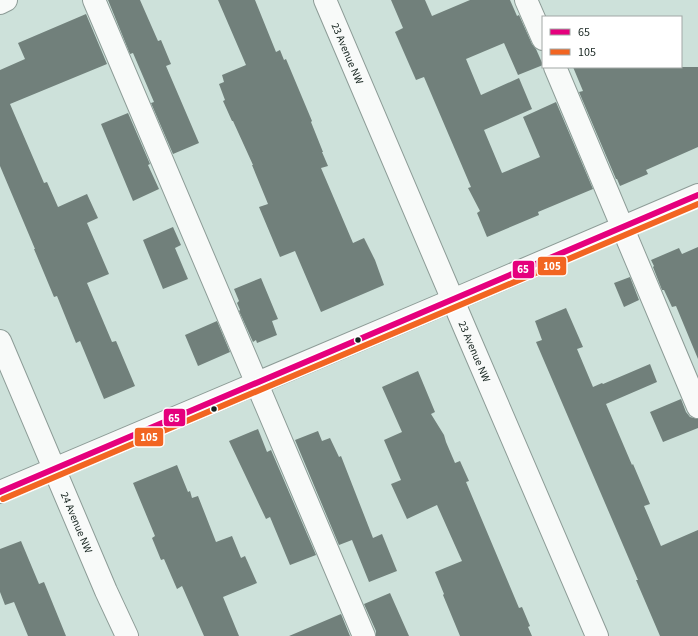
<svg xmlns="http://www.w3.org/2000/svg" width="698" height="636" font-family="'Source Sans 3',sans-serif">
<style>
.building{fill:#71807b}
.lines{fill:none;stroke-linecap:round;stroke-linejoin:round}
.minor-casing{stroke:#8d9c97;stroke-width:24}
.minor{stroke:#f8faf9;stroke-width:22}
.bus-1-casing{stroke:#fff;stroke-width:9}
.bus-2-casing{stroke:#fff;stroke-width:9}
.bus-1{stroke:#e5007d;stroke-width:6}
.bus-2{stroke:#f26522;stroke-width:6}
.bus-dot{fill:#15231e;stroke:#fff;stroke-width:1.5}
.labels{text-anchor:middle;stroke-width:4;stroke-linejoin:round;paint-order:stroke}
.street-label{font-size:11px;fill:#15231e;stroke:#fff}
.line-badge{stroke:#fff;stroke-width:1.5}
.badge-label{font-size:11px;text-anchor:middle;font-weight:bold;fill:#fff}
</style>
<rect width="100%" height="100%" fill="#cde1da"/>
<path class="building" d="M 108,0 L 140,0 L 158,41 L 161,40 L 171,64 L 166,66 L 199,143 L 173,154 L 151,103 L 154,102 L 133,53 L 130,54 Z
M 218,0 L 255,0 L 276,52 L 280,50 L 284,60 L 286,59 L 312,121 L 311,122 L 323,152 L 322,152 L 328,166 L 321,168 L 353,243 L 364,238 L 375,260 L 384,285 L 321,312 L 295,251 L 280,257 L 259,207 L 268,204 L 252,165 L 253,165 L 233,121 L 232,121 L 223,101 L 225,100 L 219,84 L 224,82 L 222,75 L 246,65 Z
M 391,0 L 425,0 L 432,16 L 470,0 L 510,0 L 517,16 L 519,15 L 532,44 L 536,49 L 543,65 L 518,75 L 504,43 L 466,59 L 481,95 L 519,78 L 532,109 L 484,130 L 502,173 L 540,157 L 523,117 L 556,102 L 593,189 L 538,212 L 539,215 L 487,237 L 477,213 L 480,211 L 468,188 L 471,187 L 424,77 L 416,80 L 395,32 L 403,28 Z
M 86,14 L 107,64 L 10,104 L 44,183 L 47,182 L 58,207 L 87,194 L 98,218 L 87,223 L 109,274 L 87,283 L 112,342 L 116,341 L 135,386 L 104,399 L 80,341 L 76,343 L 57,296 L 54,297 L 34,249 L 35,249 L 0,166 L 0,70 L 25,59 L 18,43 Z
M 573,67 L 698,67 L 698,147 L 646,170 L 648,174 L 620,186 L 617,179 L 616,179 L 579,92 L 583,91 Z
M 128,113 L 150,164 L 148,165 L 159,189 L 133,201 L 101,124 Z
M 173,227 L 181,245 L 175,248 L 188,279 L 163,289 L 143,240 Z
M 698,247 L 698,359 L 676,306 L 672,307 L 664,290 L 662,290 L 653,267 L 654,266 L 651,260 L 679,248 L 682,254 Z
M 630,277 L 639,300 L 624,307 L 614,283 Z
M 261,278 L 278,319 L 272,321 L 277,335 L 257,343 L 256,340 L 253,342 L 239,311 L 240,310 L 237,303 L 239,301 L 234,289 Z
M 566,308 L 583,347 L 577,349 L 593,387 L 602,383 L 603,384 L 650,364 L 657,382 L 606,404 L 632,465 L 633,464 L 650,504 L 644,506 L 661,546 L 698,530 L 698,636 L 660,636 L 636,580 L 638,580 L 536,342 L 542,340 L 535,321 Z
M 217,321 L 230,352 L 198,366 L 185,335 Z
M 418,371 L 435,412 L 431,414 L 444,435 L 446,442 L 455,463 L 460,461 L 469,481 L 466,482 L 519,608 L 522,607 L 530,626 L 528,627 L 532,636 L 460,636 L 443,595 L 444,594 L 435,572 L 462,561 L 437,505 L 407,519 L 391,484 L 401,480 L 384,440 L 402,432 L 382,387 Z
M 681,399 L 686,412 L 690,417 L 698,419 L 698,428 L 663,442 L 650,412 Z
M 258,429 L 267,452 L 271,450 L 316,555 L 290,565 L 270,517 L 266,519 L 229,441 Z
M 318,431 L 322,441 L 330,438 L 339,457 L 341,456 L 373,538 L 382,534 L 397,571 L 369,582 L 352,540 L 339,545 L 295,440 Z
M 177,465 L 188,492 L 190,491 L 192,498 L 198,496 L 216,542 L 232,536 L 241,558 L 245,556 L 257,583 L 223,597 L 239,636 L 204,636 L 182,586 L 177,589 L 164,559 L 161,560 L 152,538 L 155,536 L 133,483 Z
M 21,541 L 39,584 L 44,582 L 66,636 L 28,636 L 14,602 L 5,605 L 0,592 L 0,549 Z
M 390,593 L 409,636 L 376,636 L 376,631 L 364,604 Z
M 341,614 L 350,636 L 289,636 Z"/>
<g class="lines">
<defs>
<g id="minor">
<path d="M 94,0 L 364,636"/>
<path id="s1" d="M 325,0 L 466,331 L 597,636"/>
<path d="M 526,0 L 543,39"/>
<path d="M 0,3 L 6,0"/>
<path d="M 555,67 L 698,407"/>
<path id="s2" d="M 0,341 L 106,591 L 127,636"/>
<path d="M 0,492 L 453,300 L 698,195"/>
</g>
</defs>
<use href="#minor" class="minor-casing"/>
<use href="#minor" class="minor"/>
<defs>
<path id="bus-1" d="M 0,492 L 698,195"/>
<path id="bus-2" d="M 3,499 L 698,204"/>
</defs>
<use href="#bus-1" class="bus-1-casing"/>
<use href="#bus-2" class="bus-2-casing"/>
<use href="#bus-1" class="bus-1"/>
<use href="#bus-2" class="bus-2"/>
</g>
<g class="bus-dot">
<circle cx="358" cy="340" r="3.5"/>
<circle cx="214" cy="409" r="3.5"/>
</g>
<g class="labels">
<g class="street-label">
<text dy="4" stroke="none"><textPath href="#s1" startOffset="58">23 Avenue NW</textPath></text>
<text dy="4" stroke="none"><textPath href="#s1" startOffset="382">23 Avenue NW</textPath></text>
<text dy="4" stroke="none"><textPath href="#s2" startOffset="197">24 Avenue NW</textPath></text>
</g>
</g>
<g class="line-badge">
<rect x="537" y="256" width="30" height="20" rx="4" fill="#f26522"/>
<rect x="512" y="260" width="23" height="19" rx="4" fill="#e5007d"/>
<rect x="163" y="408" width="23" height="19" rx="4" fill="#e5007d"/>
<rect x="134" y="427" width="30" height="20" rx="4" fill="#f26522"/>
</g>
<g class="badge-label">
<text x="552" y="270">105</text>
<text x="523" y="273">65</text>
<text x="174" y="422">65</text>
<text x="149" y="441">105</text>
</g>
<rect x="542" y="16" width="140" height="52" fill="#ffffff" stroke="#a1a7a5"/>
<rect x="550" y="29" width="20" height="6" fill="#e5007d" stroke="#a1a7a5"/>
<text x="578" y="36" font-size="12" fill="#15231e">65</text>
<rect x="550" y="49" width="20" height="6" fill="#f26522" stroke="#a1a7a5"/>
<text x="578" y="56" font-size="12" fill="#15231e">105</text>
</svg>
